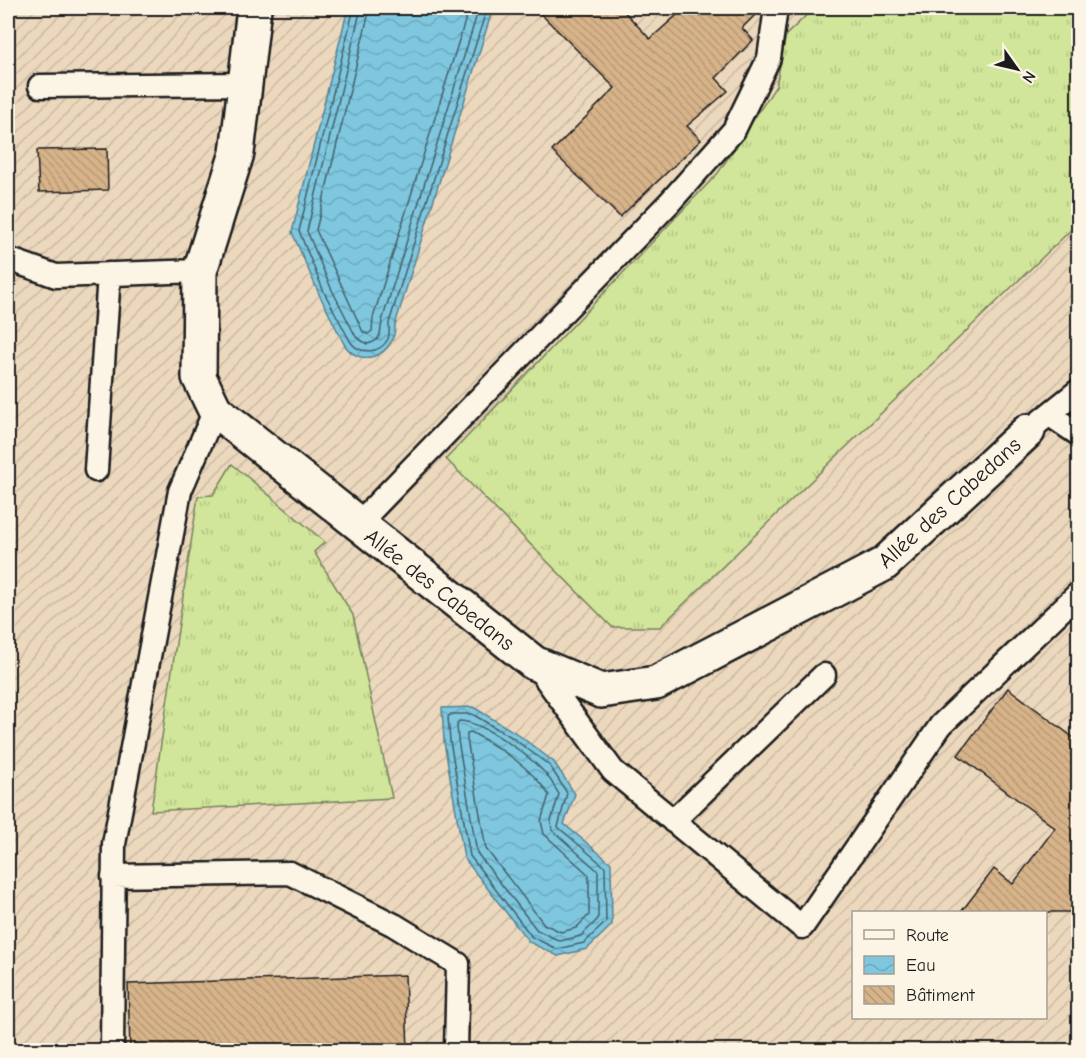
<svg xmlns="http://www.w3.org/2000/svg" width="1086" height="1058" font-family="'Comic Neue',sans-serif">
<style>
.industrial{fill:url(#industrial-furrows);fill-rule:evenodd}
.grass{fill:url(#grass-tufts);stroke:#76815b;stroke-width:1.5}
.water{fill:url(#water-waves);stroke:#578391;stroke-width:1.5}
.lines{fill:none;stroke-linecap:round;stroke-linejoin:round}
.shore{stroke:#43606a;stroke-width:1.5}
.building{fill:url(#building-back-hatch);stroke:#1c1c1c;stroke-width:1.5}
.lane-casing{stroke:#1c1c1c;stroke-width:27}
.street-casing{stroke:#1c1c1c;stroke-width:38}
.lane{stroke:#fcf5e5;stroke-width:22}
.street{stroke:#fcf5e5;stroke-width:33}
.labels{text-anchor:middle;stroke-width:4.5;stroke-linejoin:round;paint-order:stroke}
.street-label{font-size:22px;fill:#1c1c1c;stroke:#fcf5e5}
</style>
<defs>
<pattern id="industrial-furrows" width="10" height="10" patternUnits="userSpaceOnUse" patternTransform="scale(1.5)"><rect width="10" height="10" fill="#ecd8bd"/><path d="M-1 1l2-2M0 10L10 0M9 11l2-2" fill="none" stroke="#cab9a2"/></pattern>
<pattern id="grass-tufts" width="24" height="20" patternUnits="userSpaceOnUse" patternTransform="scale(1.5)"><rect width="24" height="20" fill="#d1e69a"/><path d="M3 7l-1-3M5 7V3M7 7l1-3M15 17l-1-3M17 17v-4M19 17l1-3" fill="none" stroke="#b3c584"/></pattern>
<pattern id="water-waves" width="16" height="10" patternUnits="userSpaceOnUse" patternTransform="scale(1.5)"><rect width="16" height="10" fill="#7ec7df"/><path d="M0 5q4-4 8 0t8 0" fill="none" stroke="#6caabf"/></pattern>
<pattern id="building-back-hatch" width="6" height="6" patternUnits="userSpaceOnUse" patternTransform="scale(1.5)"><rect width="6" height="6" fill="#d7b389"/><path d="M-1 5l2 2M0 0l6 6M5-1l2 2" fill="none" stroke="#b89976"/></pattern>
</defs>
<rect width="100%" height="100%" fill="#f5e8d3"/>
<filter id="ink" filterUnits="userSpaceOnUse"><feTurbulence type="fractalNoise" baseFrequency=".0167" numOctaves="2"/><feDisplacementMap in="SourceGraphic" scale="12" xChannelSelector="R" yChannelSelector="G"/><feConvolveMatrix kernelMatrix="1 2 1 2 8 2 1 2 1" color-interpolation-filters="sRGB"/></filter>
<g filter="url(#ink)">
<path class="industrial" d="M 8,8 L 1078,8 L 1078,1050 L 8,1050 ZM 854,912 L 1046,912 L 1046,1018 L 854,1018 Z"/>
<path class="grass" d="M 814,8 L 1078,8 L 1078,223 L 660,627 L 612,627 L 446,459 L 718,173 L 776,86 L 786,35 Z
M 232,464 L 325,542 L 314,552 L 353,615 L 392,798 L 151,811 L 198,496 L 213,495 Z"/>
<path class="water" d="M 348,8 L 493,8 L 395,325 C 396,354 361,371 344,344 L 319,294 L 292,232 Z
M 473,707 L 516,733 L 554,762 L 575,794 L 564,824 L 611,863 L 612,925 L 587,949 L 558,956 L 529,942 L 464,858 L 444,742 L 442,708 Z"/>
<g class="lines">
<path class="shore" d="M 354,8 L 299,231 L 324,292 L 350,341 C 359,355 380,354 388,339 C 390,334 389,328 389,323 L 487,8
M 361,8 L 307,231 L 331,288 L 356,337 L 367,344 C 382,341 380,333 382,321 L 479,8
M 370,8 L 316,230 L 363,332 L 368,334 L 372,331 L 373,318 L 469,8
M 451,714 L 472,714 L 513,738 L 550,766 L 567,793 L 558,827 L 605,867 L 606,922 L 584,943 L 557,949 L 532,937 L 470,856 L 450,741 L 448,717 Z
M 459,721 C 482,721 527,754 543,771 C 550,777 554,787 559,794 L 551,821 L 552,830 L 598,871 L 598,919 L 581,936 L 560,941 L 537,930 L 477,853 L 458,740 L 457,724 Z
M 471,732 C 501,749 530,766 549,795 L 541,821 L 544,834 L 589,875 L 589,915 L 576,928 L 561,932 L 544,924 L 486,849 L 467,739 L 467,733 Z"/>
</g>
<path class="building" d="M 535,8 L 621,8 L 650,39 L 685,8 L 762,8 L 742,28 L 753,40 L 716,78 L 728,91 L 687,126 L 701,140 L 620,217 L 552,151 L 615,88 Z
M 107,149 L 108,190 L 39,192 L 37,150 Z
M 1008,688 L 1078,741 L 1078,912 L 961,912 L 994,869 L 1013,884 L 1055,828 L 958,755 Z
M 405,975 L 408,1050 L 130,1050 L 128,984 Z"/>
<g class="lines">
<defs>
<path id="lane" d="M 40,86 L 245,84
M 8,259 L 56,276 L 200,271
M 1050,415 L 1078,434
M 1028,431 L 1078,391
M 96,470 L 109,274
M 358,524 L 669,203 L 734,130 L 769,58 L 776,8
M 535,664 L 613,771 L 802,927 L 941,725 L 1078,594
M 673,821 L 824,675
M 113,876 L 290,873 L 394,925 L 458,964 L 456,1050
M 112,1050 L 114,844 L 180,491 L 215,410"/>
<path id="street" d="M 254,8 L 237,153 L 200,271 L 199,377 L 215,410 L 534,663 L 601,691 L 656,683 L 884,564 L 1028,431"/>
</defs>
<use href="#lane" class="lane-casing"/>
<use href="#street" class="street-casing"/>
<use href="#lane" class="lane"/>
<use href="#street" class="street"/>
</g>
</g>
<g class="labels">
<g class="street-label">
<text transform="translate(949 502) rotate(-42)" y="8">Allée des Cabedans</text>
<text transform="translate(440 589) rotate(38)" y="8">Allée des Cabedans</text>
</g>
</g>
<rect width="1086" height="1058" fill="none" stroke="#fcf5e5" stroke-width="30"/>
<rect x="15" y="15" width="1056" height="1028" fill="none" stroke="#1c1c1c" stroke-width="2" filter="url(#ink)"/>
<rect x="852" y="911" width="195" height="108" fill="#fcf5e5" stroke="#a29e95" stroke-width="1.5"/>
<rect x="864" y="930" width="30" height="9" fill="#fcf5e5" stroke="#a29e95" stroke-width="1.5"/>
<text x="906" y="941" font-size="18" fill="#1c1c1c">Route</text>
<rect x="864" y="956" width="30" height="18" fill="url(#water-waves)" stroke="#a29e95" stroke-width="1.5"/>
<text x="906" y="971" font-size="18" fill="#1c1c1c">Eau</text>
<rect x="864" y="986" width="30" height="18" fill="url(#building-back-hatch)" stroke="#a29e95" stroke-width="1.5"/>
<text x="906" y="1001" font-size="18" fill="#1c1c1c">Bâtiment</text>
<g transform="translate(1017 69) rotate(124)" stroke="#fcf5e5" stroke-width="4.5" paint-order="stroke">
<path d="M0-4.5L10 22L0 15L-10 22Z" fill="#1c1c1c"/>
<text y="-9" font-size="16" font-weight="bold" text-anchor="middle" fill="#1c1c1c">N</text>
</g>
</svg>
